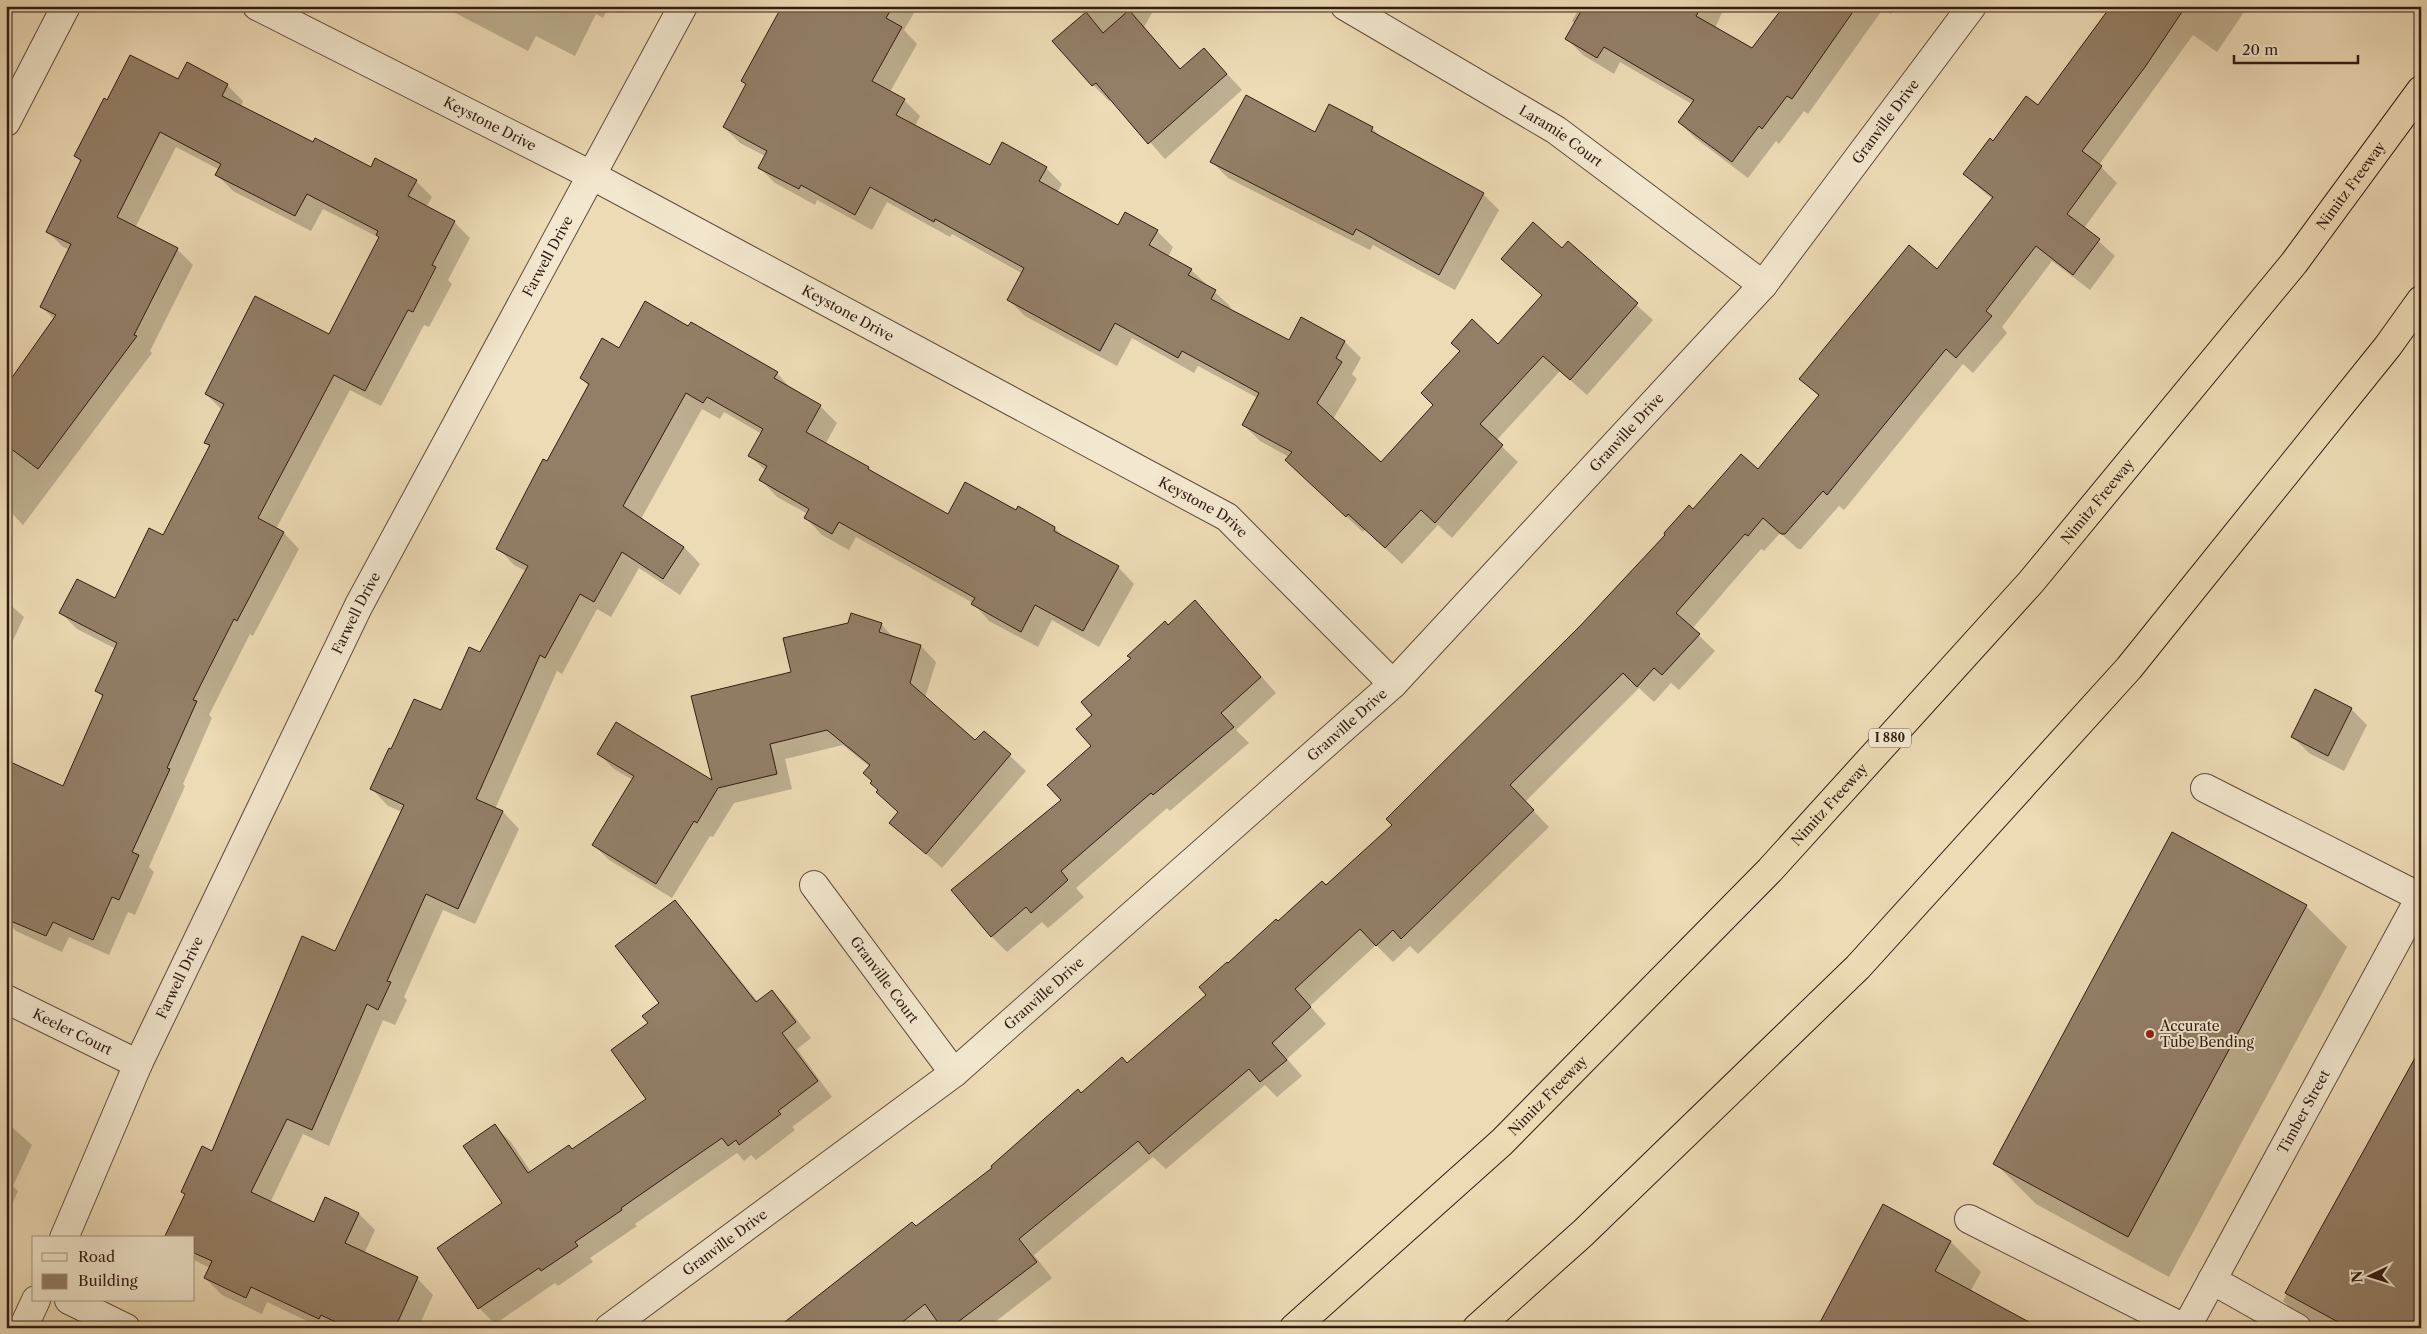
<svg xmlns="http://www.w3.org/2000/svg" width="2427" height="1334" font-family="'Libre Caslon Text',serif">
<style>
.shadow{fill:#0003}
.building{fill:#937f67;stroke:#311b12}
.lines{fill:none;stroke-linecap:round;stroke-linejoin:round}
.minor-casing{stroke:#604b3b;stroke-width:30}
.highway-casing{stroke:#311b12;stroke-width:30}
.minor{stroke:#f3e8cf;stroke-width:28}
.highway{stroke:#eddbb5;stroke-width:28}
.poi-dot{fill:#8f2418;stroke:#f3e8cf;stroke-width:2}
.labels{text-anchor:middle;stroke-width:4;stroke-linejoin:round;paint-order:stroke}
.shield{fill:#f3e8cf;stroke:#6b584b;stroke-width:1}
.shield-label{font-size:12px;font-weight:bold;fill:#311b12}
.street-label{font-size:14px;fill:#311b12;stroke:#f3e8cf}
.poi-label{font-size:14px;fill:#311b12;stroke:#f3e8cf;text-anchor:start}
</style>
<rect width="100%" height="100%" fill="#eddbb5"/>
<filter id="stains"><feTurbulence type="fractalNoise" baseFrequency=".004" numOctaves="4"/><feColorMatrix values="0 0 0 0 .2 0 0 0 0 .09 0 0 0 0 .02 0 0 0 .5 -.17"/></filter>
<radialGradient id="worn" r=".72"><stop offset=".6" stop-color="#630" stop-opacity="0"/><stop offset="1" stop-color="#630" stop-opacity=".3"/></radialGradient>
<path class="shadow" d="M 442,6 L 609,6 L 603,18 L 596,14 L 575,56 L 536,36 L 528,51 Z
M 812,6 L 918,6 L 904,30 L 917,44 L 890,92 L 904,100 L 920,116 L 915,126 L 990,166 L 1046,168 L 1062,184 L 1057,193 L 1118,226 L 1157,231 L 1173,247 L 1168,257 L 1191,270 L 1231,307 L 1229,310 L 1289,342 L 1301,319 L 1345,342 L 1361,358 L 1352,374 L 1357,379 L 1333,419 L 1381,463 L 1498,346 L 1543,296 L 1502,259 L 1562,250 L 1568,243 L 1653,320 L 1587,395 L 1560,371 L 1496,441 L 1518,462 L 1452,538 L 1438,525 L 1402,564 L 1365,529 L 1363,532 L 1302,476 L 1289,457 L 1260,441 L 1244,425 L 1258,398 L 1198,366 L 1194,373 L 1132,338 L 1117,366 L 1025,316 L 1009,300 L 1023,274 L 952,234 L 950,237 L 887,202 L 872,230 L 817,200 L 815,205 L 775,183 L 759,167 L 765,156 L 740,143 L 724,127 Z
M 1094,6 L 1156,6 L 1144,27 L 1181,69 L 1204,49 L 1242,90 L 1165,159 L 1112,99 L 1109,101 L 1093,85 L 1054,41 Z
M 1566,6 L 1725,6 L 1715,28 L 1753,49 L 1785,6 L 1896,6 L 1891,14 L 1883,9 L 1808,114 L 1804,111 L 1779,144 L 1776,141 L 1748,178 L 1695,138 L 1679,122 L 1692,104 L 1620,62 L 1614,74 L 1583,55 L 1567,39 L 1575,24 L 1572,21 L 1577,12 Z
M 2113,6 L 2248,6 L 2217,52 L 2193,35 L 2099,165 L 2117,183 L 2084,228 L 2115,256 L 2090,290 L 2052,261 L 2002,327 L 2007,333 L 1973,373 L 1963,364 L 1844,510 L 1839,506 L 1801,549 L 1798,549 L 1780,533 L 1764,551 L 1761,549 L 1692,629 L 1715,651 L 1679,690 L 1671,683 L 1654,702 L 1639,688 L 1525,802 L 1549,827 L 1418,954 L 1410,946 L 1393,962 L 1376,945 L 1310,1006 L 1326,1024 L 1287,1059 L 1302,1076 L 1277,1097 L 1265,1085 L 1166,1169 L 1153,1157 L 1034,1255 L 1052,1278 L 987,1328 L 784,1328 L 994,1168 L 1081,1094 L 1127,1064 L 1208,996 L 1229,964 L 1326,887 L 1394,825 L 1693,511 L 1758,470 L 1820,397 L 1801,379 L 1937,271 L 1992,199 L 1964,174 L 1994,142 L 2039,107 Z
M 178,81 L 227,85 L 243,101 L 241,106 L 314,144 L 371,169 L 416,181 L 432,197 L 426,207 L 454,222 L 470,238 L 448,280 L 452,284 L 429,327 L 424,325 L 381,406 L 350,390 L 276,529 L 284,533 L 299,549 L 253,636 L 250,634 L 209,715 L 212,718 L 183,784 L 185,786 L 149,867 L 154,872 L 135,915 L 128,912 L 109,955 L 69,937 L 62,952 L 16,931 L 6,921 L 6,765 L 63,788 L 104,698 L 97,691 L 116,649 L 77,629 L 61,613 L 116,600 L 164,537 L 210,448 L 205,442 L 222,410 L 206,394 L 329,336 L 380,238 L 323,209 L 311,231 L 233,191 L 217,175 L 220,170 L 176,147 L 135,228 L 177,249 L 193,265 L 150,351 L 152,353 L 23,525 L 6,507 L 6,386 L 54,319 L 42,307 L 70,250 L 63,247 L 47,231 L 81,162 L 75,156 L 108,101 Z
M 1372,128 L 1382,138 L 1483,194 L 1499,210 L 1455,290 L 1373,245 L 1370,250 L 1228,178 L 1212,162 L 1315,134 Z
M 689,328 L 777,373 L 793,391 L 820,406 L 837,423 L 826,443 L 868,468 L 874,474 L 948,516 L 1017,512 L 1055,528 L 1065,538 L 1118,567 L 1134,584 L 1099,647 L 1052,620 L 1038,647 L 989,621 L 973,603 L 856,537 L 849,550 L 822,535 L 806,518 L 808,514 L 777,497 L 761,480 L 766,471 L 750,456 L 762,434 L 724,412 L 720,419 L 702,409 L 641,519 L 684,547 L 700,564 L 680,595 L 639,568 L 611,617 L 597,609 L 562,674 L 557,671 L 495,809 L 503,812 L 519,829 L 475,924 L 443,910 L 404,997 L 407,1000 L 395,1025 L 383,1020 L 329,1146 L 303,1134 L 270,1203 L 314,1224 L 326,1199 L 359,1214 L 375,1230 L 364,1254 L 417,1278 L 433,1295 L 418,1328 L 322,1328 L 267,1302 L 262,1314 L 222,1295 L 205,1278 L 210,1268 L 194,1260 L 194,1238 L 185,1195 L 183,1192 L 213,1153 L 336,953 L 402,812 L 388,806 L 372,789 L 392,751 L 442,712 L 481,653 L 526,571 L 514,565 L 498,548 L 589,386 L 581,378 L 619,349 Z
M 6,601 L 24,617 L 6,655 Z
M 1195,601 L 1276,693 L 1236,730 L 1249,743 L 1170,811 L 1167,808 L 1076,888 L 1084,897 L 1048,928 L 1042,922 L 1007,952 L 991,936 L 1093,746 L 1094,715 L 1168,627 Z
M 881,624 L 895,639 L 921,646 L 936,662 L 925,698 L 975,742 L 984,732 L 1026,771 L 942,868 L 891,823 L 899,813 L 877,792 L 879,790 L 873,781 L 870,767 L 843,745 L 785,759 L 792,789 L 734,803 L 713,837 L 710,836 L 672,898 L 609,860 L 594,845 L 633,780 L 614,769 L 599,754 L 714,783 L 792,673 Z
M 2351,709 L 2367,725 L 2344,771 L 2309,753 L 2293,737 Z
M 675,902 L 690,918 L 758,1002 L 772,991 L 787,1007 L 811,1038 L 797,1049 L 832,1097 L 792,1127 L 795,1130 L 756,1160 L 751,1155 L 744,1161 L 737,1153 L 635,1224 L 637,1226 L 590,1258 L 593,1262 L 558,1286 L 555,1283 L 495,1324 L 479,1308 L 439,1248 L 504,1203 L 495,1126 L 511,1142 L 531,1172 L 572,1150 L 647,1099 L 649,1023 L 660,1003 Z
M 2306,906 L 2347,947 L 2169,1277 L 2036,1204 L 1995,1163 Z
M 2404,1080 L 2421,1328 L 2314,1328 L 2283,1301 Z
M 6,1122 L 32,1145 L 13,1186 L 18,1191 L 6,1217 Z
M 1884,1206 L 1951,1242 L 1981,1272 L 1970,1292 L 1818,1328 Z"/>
<path class="building" d="M 782,6 L 893,6 L 886,18 L 902,27 L 872,81 L 905,99 L 896,115 L 990,165 L 1002,142 L 1047,167 L 1039,181 L 1118,225 L 1125,212 L 1158,230 L 1149,245 L 1192,269 L 1188,275 L 1216,290 L 1211,299 L 1289,340 L 1301,317 L 1345,341 L 1336,358 L 1342,362 L 1317,403 L 1381,462 L 1433,405 L 1421,393 L 1460,351 L 1451,343 L 1472,319 L 1498,344 L 1542,295 L 1501,259 L 1533,222 L 1562,248 L 1568,241 L 1638,303 L 1570,380 L 1543,356 L 1480,424 L 1503,445 L 1435,523 L 1421,510 L 1385,548 L 1348,514 L 1346,517 L 1285,460 L 1292,452 L 1242,425 L 1259,393 L 1182,351 L 1178,358 L 1115,323 L 1100,351 L 1007,300 L 1024,268 L 935,219 L 934,222 L 870,187 L 855,215 L 801,185 L 799,189 L 758,168 L 767,151 L 723,127 L 746,84 L 741,81 Z
M 1584,6 L 1702,6 L 1696,16 L 1752,48 L 1784,6 L 1857,6 L 1792,99 L 1787,96 L 1762,129 L 1759,126 L 1732,162 L 1678,122 L 1694,100 L 1604,47 L 1597,58 L 1565,39 Z
M 2111,6 L 2186,6 L 2145,67 L 2082,151 L 2102,166 L 2067,214 L 2100,239 L 2073,275 L 2036,246 L 1986,311 L 1992,316 L 1956,358 L 1946,349 L 1827,495 L 1823,491 L 1785,534 L 1781,534 L 1763,518 L 1748,536 L 1745,534 L 1676,613 L 1700,634 L 1662,675 L 1654,668 L 1637,687 L 1623,673 L 1510,785 L 1534,810 L 1401,939 L 1393,930 L 1376,946 L 1360,929 L 1295,989 L 1311,1007 L 1272,1043 L 1287,1060 L 1260,1082 L 1249,1069 L 1149,1154 L 1138,1141 L 1019,1239 L 1037,1262 L 950,1328 L 942,1328 L 925,1304 L 895,1328 L 777,1328 L 912,1222 L 916,1226 L 992,1168 L 991,1166 L 1078,1089 L 1081,1093 L 1122,1057 L 1127,1063 L 1206,995 L 1199,987 L 1227,962 L 1228,963 L 1276,919 L 1278,921 L 1322,881 L 1326,885 L 1392,825 L 1386,819 L 1580,626 L 1665,535 L 1664,533 L 1689,505 L 1693,509 L 1741,454 L 1758,469 L 1819,395 L 1799,379 L 1909,245 L 1937,269 L 1993,197 L 1963,174 L 1990,138 L 1993,141 L 2026,96 L 2038,105 Z
M 1129,10 L 1180,69 L 1204,48 L 1227,74 L 1148,144 L 1096,83 L 1092,86 L 1052,41 L 1086,12 L 1103,33 Z
M 130,55 L 178,79 L 187,62 L 228,84 L 222,96 L 313,142 L 315,138 L 371,167 L 375,158 L 417,180 L 408,196 L 455,221 L 432,265 L 436,267 L 413,312 L 408,310 L 365,391 L 334,375 L 258,518 L 284,532 L 237,621 L 234,619 L 193,700 L 197,701 L 167,768 L 170,769 L 132,852 L 139,855 L 119,900 L 112,897 L 93,940 L 53,922 L 46,936 L 6,919 L 6,760 L 63,786 L 103,695 L 95,691 L 117,643 L 59,613 L 77,579 L 115,598 L 149,528 L 163,535 L 210,445 L 204,443 L 224,404 L 205,394 L 255,296 L 329,334 L 379,237 L 376,235 L 378,231 L 307,194 L 295,216 L 215,175 L 221,164 L 160,132 L 117,217 L 178,248 L 134,335 L 137,336 L 38,469 L 6,445 L 6,386 L 56,315 L 40,307 L 71,244 L 46,232 L 81,160 L 74,156 L 104,98 L 107,100 Z
M 1246,95 L 1315,132 L 1329,104 L 1373,127 L 1371,131 L 1484,193 L 1439,275 L 1356,229 L 1353,235 L 1210,162 Z
M 645,301 L 688,326 L 691,322 L 778,372 L 774,378 L 821,405 L 806,432 L 869,467 L 868,469 L 948,514 L 965,482 L 1016,510 L 1018,506 L 1055,527 L 1054,531 L 1119,566 L 1083,631 L 1035,605 L 1021,632 L 971,604 L 975,598 L 839,522 L 832,534 L 804,518 L 809,509 L 759,480 L 767,466 L 748,456 L 763,429 L 707,397 L 703,403 L 686,393 L 623,506 L 684,547 L 663,579 L 622,552 L 594,602 L 580,594 L 545,658 L 540,655 L 476,799 L 503,811 L 458,909 L 426,894 L 387,981 L 391,982 L 378,1010 L 367,1004 L 312,1130 L 287,1119 L 251,1192 L 314,1222 L 325,1197 L 359,1213 L 345,1243 L 418,1277 L 395,1328 L 348,1328 L 321,1315 L 319,1319 L 251,1287 L 246,1298 L 204,1278 L 212,1261 L 194,1253 L 194,1238 L 164,1238 L 185,1194 L 181,1192 L 202,1146 L 212,1151 L 302,936 L 335,951 L 404,805 L 370,789 L 389,748 L 391,749 L 414,699 L 441,710 L 469,647 L 480,652 L 528,566 L 496,549 L 543,459 L 547,461 L 589,384 L 580,378 L 602,338 L 619,348 Z
M 1195,600 L 1261,677 L 1221,713 L 1234,727 L 1153,795 L 1151,793 L 1061,871 L 1068,880 L 1031,913 L 1026,907 L 991,937 L 951,890 L 1061,800 L 1047,785 L 1091,746 L 1076,729 L 1092,715 L 1081,702 L 1131,658 L 1127,656 L 1165,621 L 1168,625 Z
M 851,613 L 882,623 L 879,632 L 921,645 L 910,683 L 975,740 L 984,731 L 1011,754 L 926,854 L 889,823 L 898,812 L 876,792 L 878,790 L 870,783 L 872,781 L 863,773 L 870,765 L 827,730 L 770,744 L 777,774 L 718,788 L 697,823 L 694,821 L 656,884 L 592,845 L 634,776 L 597,754 L 616,722 L 712,780 L 691,696 L 791,672 L 783,638 L 848,623 Z
M 2315,689 L 2352,708 L 2328,756 L 2291,737 Z
M 2172,832 L 2307,905 L 2128,1237 L 1993,1164 Z
M 675,900 L 756,1002 L 772,990 L 796,1022 L 782,1033 L 818,1081 L 778,1111 L 781,1114 L 739,1145 L 736,1140 L 728,1146 L 722,1138 L 621,1208 L 622,1210 L 575,1242 L 578,1246 L 541,1271 L 539,1268 L 478,1309 L 437,1248 L 502,1203 L 463,1146 L 495,1124 L 528,1173 L 569,1145 L 572,1149 L 646,1099 L 611,1050 L 648,1023 L 642,1016 L 659,1003 L 615,946 Z
M 2421,1047 L 2421,1328 L 2349,1328 L 2285,1293 Z
M 1883,1204 L 1951,1241 L 1935,1271 L 2040,1328 L 1817,1328 Z"/>
<g class="lines">
<defs>
<g id="minor">
<path id="s1" d="M 257,6 L 591,175 L 1227,517 L 1393,684"/>
<path id="s2" d="M 1345,6 L 1556,130 L 1763,285"/>
<path d="M 6,122 L 66,6"/>
<path d="M 2205,788 L 2420,897"/>
<path id="s3" d="M 814,885 L 954,1073"/>
<path id="s4" d="M 6,999 L 138,1064"/>
<path d="M 1969,1219 L 2184,1328"/>
<path id="s5" d="M 64,1238 L 138,1064 L 359,605 L 683,6"/>
<path d="M 2212,1280 L 2297,1328"/>
<path d="M 69,1300 L 126,1328"/>
<path d="M 23,1328 L 36,1300"/>
<path id="s6" d="M 609,1328 L 954,1073 L 1393,684 L 1763,285 L 1972,6"/>
<path id="s7" d="M 2186,1328 L 2421,896"/>
</g>
<g id="highway">
<path id="s8" d="M 1294,1328 L 1502,1142 L 1770,870 L 2031,582 L 2294,263 L 2421,90"/>
<path d="M 1477,1328 L 1583,1233 L 1858,967 L 2129,668 L 2388,346 L 2421,300"/>
</g>
</defs>
<use href="#minor" class="minor-casing"/>
<use href="#highway" class="highway-casing"/>
<use href="#minor" class="minor"/>
<use href="#highway" class="highway"/>
</g>
<circle class="poi-dot" cx="2150" cy="1034" r="5"/>
<g class="labels">
<rect class="shield" x="1869" y="728.5" width="42" height="19" rx="4"/>
<g class="shield-label">
<text x="1890" y="742">I 880</text>
</g>
<g class="street-label">
<text dy="5" stroke="none"><textPath href="#s6" startOffset="1764">Granville Drive</textPath></text>
<text dy="5" stroke="none"><textPath href="#s1" startOffset="261">Keystone Drive</textPath></text>
<text dy="5" stroke="none"><textPath href="#s2" startOffset="252">Laramie Court</textPath></text>
<text dy="5" stroke="none"><textPath href="#s8" startOffset="1559">Nimitz Freeway</textPath></text>
<text dy="5" stroke="none"><textPath href="#s5" startOffset="1095">Farwell Drive</textPath></text>
<text dy="5" stroke="none"><textPath href="#s1" startOffset="666">Keystone Drive</textPath></text>
<text dy="5" stroke="none"><textPath href="#s6" startOffset="1359">Granville Drive</textPath></text>
<text dy="5" stroke="none"><textPath href="#s8" startOffset="1154">Nimitz Freeway</textPath></text>
<text dy="5" stroke="none"><textPath href="#s1" startOffset="1071">Keystone Drive</textPath></text>
<text dy="5" stroke="none"><textPath href="#s5" startOffset="690">Farwell Drive</textPath></text>
<text dy="5" stroke="none"><textPath href="#s6" startOffset="954">Granville Drive</textPath></text>
<text dy="5" stroke="none"><textPath href="#s8" startOffset="749">Nimitz Freeway</textPath></text>
<text dy="5" stroke="none"><textPath href="#s5" startOffset="285">Farwell Drive</textPath></text>
<text dy="5" stroke="none"><textPath href="#s3" startOffset="118">Granville Court</textPath></text>
<text dy="5" stroke="none"><textPath href="#s6" startOffset="549">Granville Drive</textPath></text>
<text dy="5" stroke="none"><textPath href="#s4" startOffset="74">Keeler Court</textPath></text>
<text dy="5" stroke="none"><textPath href="#s8" startOffset="344">Nimitz Freeway</textPath></text>
<text dy="5" stroke="none"><textPath href="#s7" startOffset="246">Timber Street</textPath></text>
<text dy="5" stroke="none"><textPath href="#s6" startOffset="144">Granville Drive</textPath></text>
</g>
<g class="poi-label">
<text x="2160" y="1031">Accurate<tspan x="2160" dy="16">Tube Bending</tspan></text>
</g>
</g>
<rect width="2427" height="1334" fill="none" stroke="#eddbb5" stroke-width="25"/>
<rect x="8" y="8" width="2412" height="1319" fill="none" stroke="#311b12" stroke-width="2.5"/>
<rect x="12" y="12" width="2402" height="1309" fill="none" stroke="#311b12"/>
<rect x="32" y="1236" width="162" height="65" fill="#f3e8cf" stroke="#a59683"/>
<rect x="42" y="1253" width="25" height="8" fill="#f3e8cf" stroke="#a59683"/>
<text x="78" y="1262" font-size="15" fill="#311b12">Road</text>
<rect x="42" y="1274" width="25" height="15" fill="#937f67" stroke="#a59683"/>
<text x="78" y="1286" font-size="15" fill="#311b12">Building</text>
<g transform="translate(2370 1276) rotate(266)" stroke="#f3e8cf" stroke-width="4" paint-order="stroke">
<path d="M0-4L9 19L0 12L-9 19Z" fill="#311b12"/>
<text y="-8" font-size="14" font-weight="bold" text-anchor="middle" fill="#311b12">N</text>
</g>
<path d="M2234 55v8h124v-8" fill="none" stroke="#311b12" stroke-width="2.5"/>
<text x="2242" y="55" font-size="15" fill="#311b12" stroke="#f3e8cf" stroke-width="4" paint-order="stroke">20 m</text>
<rect width="100%" height="100%" filter="url(#stains)"/>
<rect width="100%" height="100%" fill="url(#worn)"/>
</svg>
